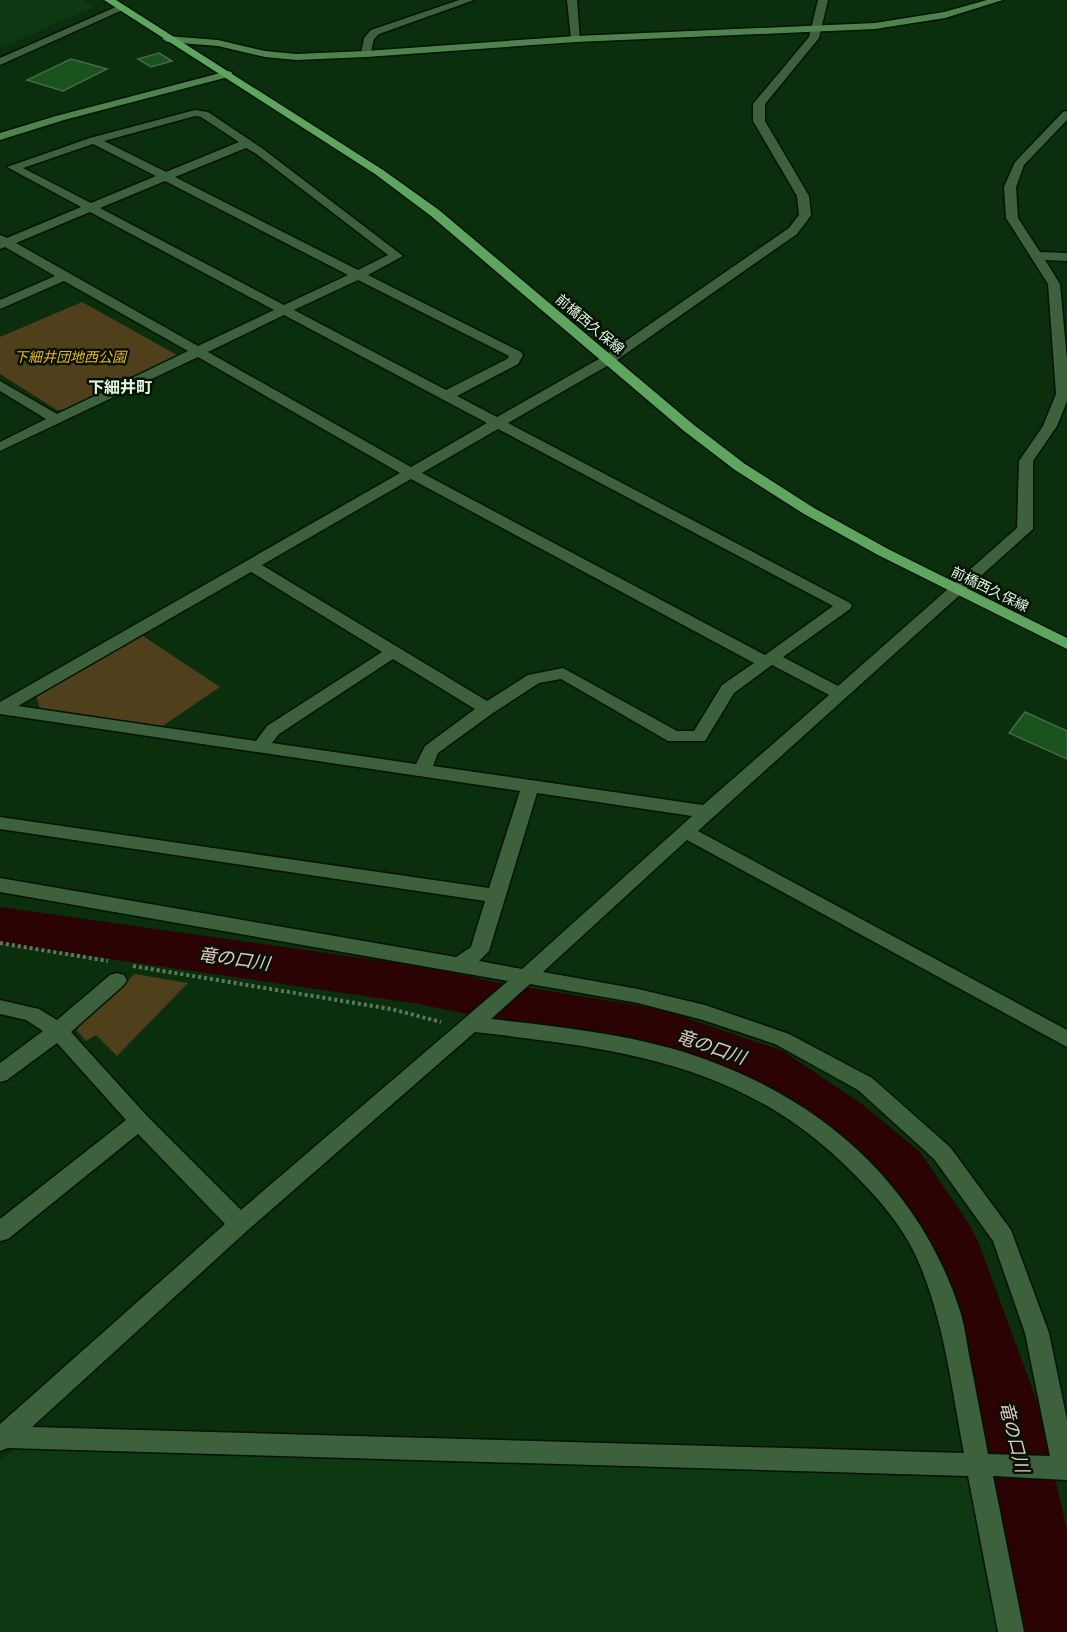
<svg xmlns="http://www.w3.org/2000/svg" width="1067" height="1632" font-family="Bitter,'Noto Sans JP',serif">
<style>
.built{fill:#0e3811}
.green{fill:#503f1b}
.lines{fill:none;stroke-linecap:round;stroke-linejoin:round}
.river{fill:#2c0305;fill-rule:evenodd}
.building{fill:#19521d;stroke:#466946;stroke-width:1.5}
.street-casing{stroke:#001401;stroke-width:3}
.secondary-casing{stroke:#001401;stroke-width:3}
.primary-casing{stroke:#001401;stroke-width:3}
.path{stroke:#5b785c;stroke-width:4;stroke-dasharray:3 3;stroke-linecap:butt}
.street{fill:#3d603d;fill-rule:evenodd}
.secondary{fill:#4e834e;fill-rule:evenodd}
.primary{fill:#5ea65f;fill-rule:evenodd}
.labels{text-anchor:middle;stroke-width:5;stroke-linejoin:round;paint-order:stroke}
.far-street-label{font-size:14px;fill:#e3f7e2;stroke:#051205}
.far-park-label{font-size:14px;font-style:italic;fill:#efb51e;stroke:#051205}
.far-quarter-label{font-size:16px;font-weight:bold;fill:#e3f7e2;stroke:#051205}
.water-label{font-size:18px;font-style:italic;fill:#e8c6c2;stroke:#051205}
</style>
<rect width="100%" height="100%" fill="#0b2e0d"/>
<path class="built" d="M 0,0 L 82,0 L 94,7 L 0,48 Z
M 20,1445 L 973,1478 L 1002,1632 L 0,1632 L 0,1461 Z"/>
<path class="green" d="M 82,302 L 177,355 L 175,359 L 67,410 L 57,410 L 0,374 L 0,337 Z
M 140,634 L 220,687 L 161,727 L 40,709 L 36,695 Z
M 135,974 L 188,983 L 117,1056 L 96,1035 L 86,1041 L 77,1031 L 81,1021 Z"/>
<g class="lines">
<path class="river" d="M 0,907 L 419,966 L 500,983 L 660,1009 L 783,1051 L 862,1104 L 920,1152 L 969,1224 L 978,1241 L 1038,1404 L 1067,1530 L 1067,1632 L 1026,1632 L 990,1478 L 976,1404 L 923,1250 L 880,1184 L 824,1134 L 745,1079 L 656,1048 L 500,1021 L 419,1004 L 0,943 Z"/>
</g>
<path class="building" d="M 159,53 L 172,61 L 151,67 L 138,59 Z
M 71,59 L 107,69 L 63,91 L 27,80 Z
M 1025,712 L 1067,731 L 1067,759 L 1009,733 Z"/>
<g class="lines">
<defs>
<path id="street" d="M 459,0 L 474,0 L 379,34 L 374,39 L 370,56 L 361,54 L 364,38 L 371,30 Z
M 567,0 L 577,0 L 580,41 L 571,39 Z
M 818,0 L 828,0 L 819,38 L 765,104 L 765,121 L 809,196 L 811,215 L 809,218 L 797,234 L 614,362 L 508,423 L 850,603 L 852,606 L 850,609 L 783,657 L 838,686 L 1017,528 L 1019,461 L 1043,426 L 1056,394 L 1048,284 L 1006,218 L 1004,187 L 1015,162 L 1063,112 L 1067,111 L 1067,120 L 1024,165 L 1016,187 L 1018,218 L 1040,252 L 1067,253 L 1067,261 L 1045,260 L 1060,284 L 1067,360 L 1067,401 L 1057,426 L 1033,461 L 1033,529 L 698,831 L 1067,1030 L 1067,1047 L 687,840 L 543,972 L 638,989 L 705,1005 L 789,1034 L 872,1078 L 950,1147 L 1011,1230 L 1049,1333 L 1067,1420 L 1067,1480 L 993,1476 L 1024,1632 L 998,1632 L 968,1476 L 8,1448 L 0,1451 L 0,1424 L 225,1224 L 138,1134 L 8,1239 L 0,1241 L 0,1219 L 126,1120 L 57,1043 L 7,1080 L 0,1082 L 0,1063 L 43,1031 L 26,1020 L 0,1014 L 0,1000 L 39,1009 L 57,1020 L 110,975 L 117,973 L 124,975 L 127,980 L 124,985 L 71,1032 L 147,1116 L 241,1210 L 508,981 L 0,892 L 0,878 L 456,957 L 471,947 L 485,901 L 0,829 L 0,817 L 489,888 L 520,791 L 0,714 L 0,702 L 400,473 L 198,357 L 0,451 L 0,442 L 46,419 L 0,391 L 0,381 L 57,414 L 188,351 L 64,281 L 0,309 L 0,300 L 55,276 L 5,247 L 0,249 L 0,235 L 7,238 L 81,207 L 7,167 L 90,138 L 195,110 L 208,112 L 263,149 L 403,256 L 368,275 L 521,352 L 523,355 L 518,364 L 457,396 L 497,417 L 604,356 L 789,228 L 799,215 L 797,196 L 753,121 L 753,104 L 809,37 ZM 195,116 L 201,117 L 239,142 L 166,172 L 104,141 ZM 93,144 L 156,176 L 91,203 L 23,168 ZM 246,148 L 255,153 L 388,255 L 358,270 L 175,177 ZM 165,181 L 348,275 L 284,305 L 100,208 ZM 90,212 L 274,310 L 198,346 L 16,243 ZM 358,280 L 509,356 L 507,359 L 446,390 L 294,310 ZM 284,315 L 487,423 L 411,467 L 208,352 ZM 498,429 L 833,606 L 765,655 L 422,473 ZM 411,479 L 754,663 L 722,685 L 694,731 L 677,731 L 563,668 L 528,675 L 487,701 L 262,565 ZM 251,572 L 382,652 L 267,726 L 256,741 L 18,706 ZM 393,659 L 475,709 L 425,746 L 416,764 L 272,743 L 279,734 ZM 772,665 L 829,695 L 703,805 L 433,766 L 438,753 L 493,713 L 539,683 L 561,679 L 668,741 L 705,741 L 734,693 ZM 537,793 L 692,816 L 522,969 L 479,961 L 489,951 ZM 530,984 L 638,1003 L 703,1020 L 775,1044 L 858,1090 L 934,1159 L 993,1241 L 1025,1333 L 1050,1456 L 988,1454 C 982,1423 976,1391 970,1360 C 967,1344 965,1327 960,1311 C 916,1174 805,1086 670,1048 C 612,1032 551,1026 491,1019 ZM 475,1032 C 621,1049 745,1063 853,1173 C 877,1197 901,1224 916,1256 C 944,1318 951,1386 964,1453 L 32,1427 L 248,1230 Z
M 118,6 L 127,8 L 0,65 L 0,58 Z"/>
<path id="secondary" d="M 987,0 L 1003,0 L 945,18 L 875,29 L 576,42 L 366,57 L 296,60 L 265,57 L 218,46 L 167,42 L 162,39 L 167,36 L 218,40 L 265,51 L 296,54 L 366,51 L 576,36 L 875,23 L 944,12 Z
M 228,71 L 232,72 L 232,76 L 64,120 L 0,140 L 0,133 L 56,116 Z"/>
<path id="primary" d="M 104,0 L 116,0 L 383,170 L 439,210 L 694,425 L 745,464 L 814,508 L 888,549 L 1067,638 L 1067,649 L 878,555 L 804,514 L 735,470 L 684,431 L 431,216 L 375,174 Z"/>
</defs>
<use href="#street" class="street-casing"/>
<use href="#secondary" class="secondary-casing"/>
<use href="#primary" class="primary-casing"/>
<path class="path" d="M 0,943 L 108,961
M 133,966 L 391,1009 L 441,1022"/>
<use href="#street" class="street"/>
<use href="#secondary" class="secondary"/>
<use href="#primary" class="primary"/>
</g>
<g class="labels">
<g class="far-street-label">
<text transform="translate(590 324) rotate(40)" y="5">前橋西久保線</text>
<text transform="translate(990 589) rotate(26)" y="5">前橋西久保線</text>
</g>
<g class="far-park-label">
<text x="70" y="362">下細井団地西公園</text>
</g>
<g class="far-quarter-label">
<text x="120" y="393">下細井町</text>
</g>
<g class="water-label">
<text transform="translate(234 959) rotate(8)" y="6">竜の口川</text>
<text transform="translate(711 1047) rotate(19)" y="6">竜の口川</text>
<text transform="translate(1014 1437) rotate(76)" y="6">竜の口川</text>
</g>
</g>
</svg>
